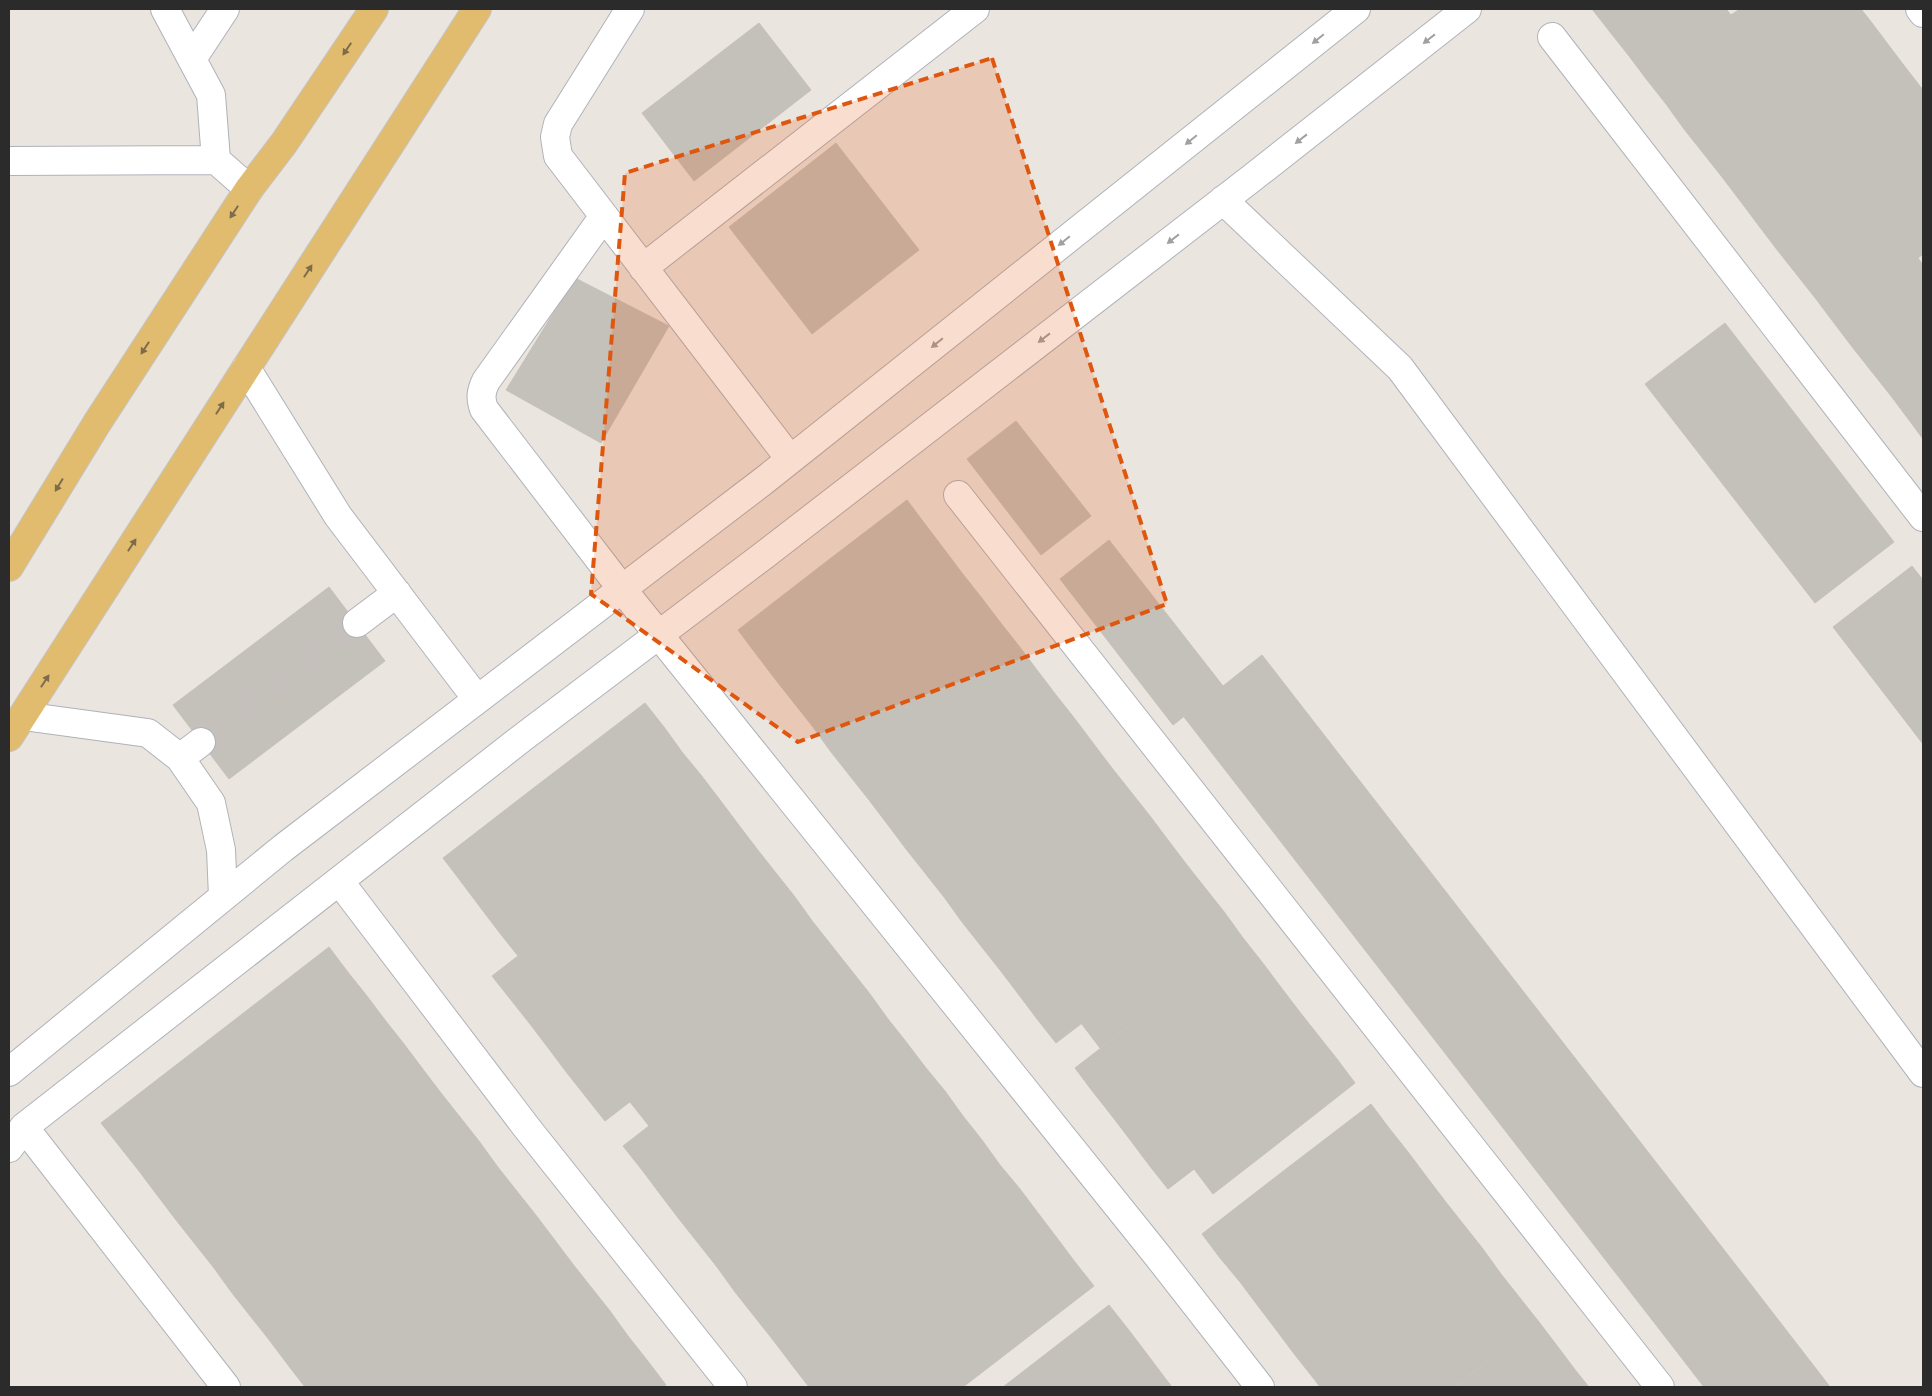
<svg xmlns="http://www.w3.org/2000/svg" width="1932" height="1396" font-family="Mulish,sans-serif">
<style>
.building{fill:#c4c0ba;stroke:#c7c1b9}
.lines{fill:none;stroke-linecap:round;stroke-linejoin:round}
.minor-tunnel{stroke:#c5c0bb;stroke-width:28;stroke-dasharray:28 14;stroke-linecap:butt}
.minor-casing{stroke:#b0b2ba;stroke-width:30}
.major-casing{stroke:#c4c4c4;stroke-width:30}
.minor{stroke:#fff;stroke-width:28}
.major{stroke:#e1bc6f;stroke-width:28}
.oneway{fill:#a0a0a0}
.oneway2{fill:#7d6c4a}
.marked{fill:#df570e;fill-opacity:0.2;stroke:#df570e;stroke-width:4;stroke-dasharray:10 6;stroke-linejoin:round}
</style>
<rect width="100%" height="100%" fill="#ebe5df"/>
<path class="building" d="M 1592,9 L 1640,9 L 1610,32 Z
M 1640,9 L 1690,9 L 1629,56 L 1610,32 Z
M 1690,9 L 1726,9 L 1731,15 L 1647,80 L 1629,56 Z
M 1740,9 L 1790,9 L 1750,40 L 1731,15 Z
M 1790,9 L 1840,9 L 1769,64 L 1750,40 Z
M 1840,9 L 1861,9 L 1872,23 L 1788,88 L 1769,64 Z
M 1731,15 L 1750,40 L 1666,104 L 1647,80 Z
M 759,23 L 811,90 L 694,181 L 642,113 Z
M 1872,23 L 1890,47 L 1806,113 L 1788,88 Z
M 1750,40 L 1769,64 L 1684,129 L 1666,104 Z
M 1890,47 L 1909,72 L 1825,137 L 1806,113 Z
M 1769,64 L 1788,88 L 1703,153 L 1684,129 Z
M 1909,72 L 1923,90 L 1923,99 L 1843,161 L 1825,137 Z
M 1788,88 L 1806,113 L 1722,177 L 1703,153 Z
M 1923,99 L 1923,138 L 1862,185 L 1843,161 Z
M 1806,113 L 1825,137 L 1741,202 L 1722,177 Z
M 1825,137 L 1843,161 L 1759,226 L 1741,202 Z
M 1923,138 L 1923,177 L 1881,210 L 1862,185 Z
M 836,143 L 919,250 L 812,334 L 729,227 Z
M 1843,161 L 1862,185 L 1778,251 L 1759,226 Z
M 1923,177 L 1923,216 L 1900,234 L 1881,210 Z
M 1862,185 L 1881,210 L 1797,275 L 1778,251 Z
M 1881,210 L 1900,234 L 1816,299 L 1797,275 Z
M 1923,216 L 1923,254 L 1918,258 L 1900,234 Z
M 1900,234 L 1918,258 L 1834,323 L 1816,299 Z
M 1918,258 L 1923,265 L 1923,293 L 1853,348 L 1834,323 Z
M 575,278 L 669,326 L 601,443 L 506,390 Z
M 1923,293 L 1923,332 L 1872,372 L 1853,348 Z
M 1725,323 L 1894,542 L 1815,603 L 1645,384 Z
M 1923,332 L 1923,371 L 1891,396 L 1872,372 Z
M 1923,371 L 1923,409 L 1909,420 L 1891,396 Z
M 1923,409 L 1923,439 L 1909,420 Z
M 1016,421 L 1091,516 L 1041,555 L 967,459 Z
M 907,500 L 925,524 L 841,589 L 822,565 Z
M 925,524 L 944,549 L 859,614 L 841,589 Z
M 1109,540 L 1223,686 L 1173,725 L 1060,579 Z
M 944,549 L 962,573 L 878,638 L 859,614 Z
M 822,565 L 841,589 L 756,654 L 738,630 Z
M 1912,566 L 1923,580 L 1923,744 L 1833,627 Z
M 962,573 L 981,597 L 897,663 L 878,638 Z
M 329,587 L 385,661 L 229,779 L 173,705 Z
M 841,589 L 859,614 L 775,679 L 756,654 Z
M 981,597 L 1000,622 L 915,687 L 897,663 Z
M 859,614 L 878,638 L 794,703 L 775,679 Z
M 1000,622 L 1019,646 L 934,711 L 915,687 Z
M 878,638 L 897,663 L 813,727 L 794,703 Z
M 1019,646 L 1037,670 L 953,736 L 934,711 Z
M 1262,655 L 1749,1282 L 1670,1343 L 1184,717 Z
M 897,663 L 915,687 L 831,752 L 813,727 Z
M 1037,670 L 1056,695 L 972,760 L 953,736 Z
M 915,687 L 934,711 L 850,776 L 831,752 Z
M 1056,695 L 1075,719 L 990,784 L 972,760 Z
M 645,703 L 664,727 L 550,815 L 531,790 Z
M 934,711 L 953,736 L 869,800 L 850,776 Z
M 1075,719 L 1093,743 L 1009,808 L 990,784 Z
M 664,727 L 682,752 L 569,839 L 550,815 Z
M 953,736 L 972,760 L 888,825 L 869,800 Z
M 1093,743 L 1112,768 L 1028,833 L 1009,808 Z
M 682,752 L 701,775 L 587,864 L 569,839 Z
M 972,760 L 990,784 L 906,849 L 888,825 Z
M 1112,768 L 1131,792 L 1047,857 L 1028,833 Z
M 701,775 L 720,800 L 606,888 L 587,864 Z
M 990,784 L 1009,808 L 925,873 L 906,849 Z
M 531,790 L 550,815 L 462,883 L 443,858 Z
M 1131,792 L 1150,816 L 1065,881 L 1047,857 Z
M 720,800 L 738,824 L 625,912 L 606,888 Z
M 1009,808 L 1028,833 L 944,897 L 925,873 Z
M 550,815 L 569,839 L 480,907 L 462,883 Z
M 1150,816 L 1168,840 L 1084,905 L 1065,881 Z
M 738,824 L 757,849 L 644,937 L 625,912 Z
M 1028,833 L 1047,857 L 962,922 L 944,897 Z
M 569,839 L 587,864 L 499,932 L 480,907 Z
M 1168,840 L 1187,865 L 1103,930 L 1084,905 Z
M 757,849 L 776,873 L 662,961 L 644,937 Z
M 1047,857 L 1065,881 L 981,946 L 962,922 Z
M 587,864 L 606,888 L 518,956 L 499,932 Z
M 1187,865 L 1206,889 L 1121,954 L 1103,930 Z
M 776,873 L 795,897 L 681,985 L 662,961 Z
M 1065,881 L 1084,905 L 1000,970 L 981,946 Z
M 606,888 L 625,912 L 511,1000 L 492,976 Z
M 1206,889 L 1225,913 L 1140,979 L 1121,954 Z
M 795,897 L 813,922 L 700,1009 L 681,985 Z
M 1084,905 L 1103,930 L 1019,995 L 1000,970 Z
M 625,912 L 644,937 L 530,1024 L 511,1000 Z
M 1225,913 L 1243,938 L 1159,1003 L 1140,979 Z
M 813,922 L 832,946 L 718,1034 L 700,1009 Z
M 1103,930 L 1121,954 L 1037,1019 L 1019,995 Z
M 644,937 L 662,961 L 549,1049 L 530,1024 Z
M 1243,938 L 1262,962 L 1178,1027 L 1159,1003 Z
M 832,946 L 851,970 L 737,1058 L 718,1034 Z
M 329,947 L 347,971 L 234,1059 L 215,1035 Z
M 1121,954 L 1140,979 L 1056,1043 L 1037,1019 Z
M 662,961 L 681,985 L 567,1073 L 549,1049 Z
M 1262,962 L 1280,986 L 1196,1052 L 1178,1027 Z
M 851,970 L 870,994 L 756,1082 L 737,1058 Z
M 347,971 L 367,996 L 252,1083 L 234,1059 Z
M 1140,979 L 1159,1003 L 1100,1048 L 1081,1023 Z
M 681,985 L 700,1009 L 586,1097 L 567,1073 Z
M 1280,986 L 1299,1011 L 1215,1076 L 1196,1052 Z
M 870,994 L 888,1019 L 775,1106 L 756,1082 Z
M 367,996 L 385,1020 L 271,1108 L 252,1083 Z
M 1159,1003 L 1178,1027 L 1093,1092 L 1075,1068 Z
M 700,1009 L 718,1034 L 605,1121 L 586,1097 Z
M 1299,1011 L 1318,1035 L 1234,1100 L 1215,1076 Z
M 888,1019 L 907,1043 L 793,1131 L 775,1106 Z
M 385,1020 L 404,1044 L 290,1132 L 271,1108 Z
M 1178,1027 L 1196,1052 L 1112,1116 L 1093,1092 Z
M 718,1034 L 737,1058 L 649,1126 L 630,1102 Z
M 215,1035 L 234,1059 L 120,1147 L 101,1123 Z
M 1318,1035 L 1337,1059 L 1253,1124 L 1234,1100 Z
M 907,1043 L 926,1068 L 812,1155 L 793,1131 Z
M 404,1044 L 422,1068 L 309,1156 L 290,1132 Z
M 1196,1052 L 1215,1076 L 1131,1141 L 1112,1116 Z
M 737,1058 L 756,1082 L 642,1170 L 623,1146 Z
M 234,1059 L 252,1083 L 139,1171 L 120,1147 Z
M 1337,1059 L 1355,1083 L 1271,1149 L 1253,1124 Z
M 422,1068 L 441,1093 L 327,1181 L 309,1156 Z
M 926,1068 L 945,1091 L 831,1180 L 812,1155 Z
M 1215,1076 L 1234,1100 L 1149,1165 L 1131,1141 Z
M 756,1082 L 775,1106 L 660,1194 L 642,1170 Z
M 252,1083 L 271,1108 L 157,1195 L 139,1171 Z
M 945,1091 L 963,1116 L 849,1204 L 831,1180 Z
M 441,1093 L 460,1117 L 346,1205 L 327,1181 Z
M 1234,1100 L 1253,1124 L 1168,1189 L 1149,1165 Z
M 1371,1104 L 1389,1128 L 1305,1193 L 1286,1169 Z
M 775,1106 L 793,1131 L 679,1219 L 660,1194 Z
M 271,1108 L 290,1132 L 176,1220 L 157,1195 Z
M 963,1116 L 982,1140 L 868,1228 L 849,1204 Z
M 460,1117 L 479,1141 L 365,1229 L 346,1205 Z
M 1253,1124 L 1271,1149 L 1213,1194 L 1194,1169 Z
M 1389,1128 L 1408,1152 L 1324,1217 L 1305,1193 Z
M 793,1131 L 812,1155 L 698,1243 L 679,1219 Z
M 290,1132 L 309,1156 L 195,1244 L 176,1220 Z
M 982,1140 L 1000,1165 L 887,1252 L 868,1228 Z
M 479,1141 L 497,1166 L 384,1253 L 365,1229 Z
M 1408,1152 L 1426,1176 L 1342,1241 L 1324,1217 Z
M 812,1155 L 831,1180 L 717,1267 L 698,1243 Z
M 309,1156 L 327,1181 L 214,1268 L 195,1244 Z
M 1000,1165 L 1020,1189 L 905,1277 L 887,1252 Z
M 497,1166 L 516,1190 L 402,1278 L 384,1253 Z
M 1286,1169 L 1305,1193 L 1220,1258 L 1202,1234 Z
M 1426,1176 L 1445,1201 L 1361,1266 L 1342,1241 Z
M 831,1180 L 849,1204 L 735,1292 L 717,1267 Z
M 327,1181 L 346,1205 L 232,1293 L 214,1268 Z
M 1020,1189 L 1038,1213 L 924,1301 L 905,1277 Z
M 516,1190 L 535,1214 L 421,1302 L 402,1278 Z
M 1305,1193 L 1324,1217 L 1240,1282 L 1220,1258 Z
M 1445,1201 L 1464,1225 L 1380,1290 L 1361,1266 Z
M 849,1204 L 868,1228 L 754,1316 L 735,1292 Z
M 346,1205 L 365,1229 L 251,1317 L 232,1293 Z
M 1038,1213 L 1057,1238 L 943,1325 L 924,1301 Z
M 535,1214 L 554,1239 L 440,1326 L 421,1302 Z
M 1324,1217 L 1342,1241 L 1258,1306 L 1240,1282 Z
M 1464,1225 L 1483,1249 L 1399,1314 L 1380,1290 Z
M 868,1228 L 887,1252 L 773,1340 L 754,1316 Z
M 365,1229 L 384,1253 L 270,1341 L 251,1317 Z
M 1057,1238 L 1075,1262 L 962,1350 L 943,1325 Z
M 554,1239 L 572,1263 L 459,1351 L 440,1326 Z
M 1342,1241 L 1361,1266 L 1277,1331 L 1258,1306 Z
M 1483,1249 L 1501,1274 L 1417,1339 L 1399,1314 Z
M 887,1252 L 905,1277 L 792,1365 L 773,1340 Z
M 384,1253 L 402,1278 L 288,1365 L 270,1341 Z
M 1075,1262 L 1094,1286 L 980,1374 L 962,1350 Z
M 572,1263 L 591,1287 L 477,1375 L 459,1351 Z
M 1361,1266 L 1380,1290 L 1295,1355 L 1277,1331 Z
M 1501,1274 L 1520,1298 L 1436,1363 L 1417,1339 Z
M 905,1277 L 924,1301 L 812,1387 L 809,1387 L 792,1365 Z
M 402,1278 L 421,1302 L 311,1387 L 305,1387 L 288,1365 Z
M 1749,1282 L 1824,1379 L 1813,1387 L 1704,1387 L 1670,1343 Z
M 591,1287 L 610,1311 L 512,1387 L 486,1387 L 477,1375 Z
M 1380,1290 L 1399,1314 L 1314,1379 L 1295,1355 Z
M 1520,1298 L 1539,1322 L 1454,1387 L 1436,1363 Z
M 924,1301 L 943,1325 L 863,1387 L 812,1387 Z
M 421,1302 L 440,1326 L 361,1387 L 311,1387 Z
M 1109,1305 L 1128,1329 L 1053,1387 L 1003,1387 Z
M 610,1311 L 628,1336 L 561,1387 L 512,1387 Z
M 1399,1314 L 1417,1339 L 1354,1387 L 1320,1387 L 1314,1379 Z
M 1539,1322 L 1558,1347 L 1505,1387 L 1455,1387 Z
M 943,1325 L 962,1350 L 913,1387 L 863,1387 Z
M 440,1326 L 459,1351 L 411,1387 L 361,1387 Z
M 1128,1329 L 1147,1354 L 1103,1387 L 1053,1387 Z
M 628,1336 L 647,1360 L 612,1387 L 561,1387 Z
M 1417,1339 L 1436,1363 L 1404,1387 L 1354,1387 Z
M 1558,1347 L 1576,1371 L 1555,1387 L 1505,1387 Z
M 962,1350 L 980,1374 L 963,1387 L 913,1387 Z
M 459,1351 L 477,1375 L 461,1387 L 411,1387 Z
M 1147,1354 L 1165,1378 L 1153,1387 L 1103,1387 Z
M 647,1360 L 666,1385 L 662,1387 L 612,1387 Z
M 1436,1363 L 1454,1387 L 1404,1387 Z
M 1576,1371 L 1589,1387 L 1555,1387 Z
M 477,1375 L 486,1387 L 461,1387 Z
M 1165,1378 L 1172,1387 L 1153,1387 Z
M 1824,1379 L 1830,1387 L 1813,1387 Z"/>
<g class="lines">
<path class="minor-tunnel" d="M 201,742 L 357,623"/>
<defs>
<path id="minor" d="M 165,9 L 211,95 L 216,160
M 630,9 L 558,124 L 555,137 L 558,156 L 790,459
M 1920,9 L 1923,13
M 1552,37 L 1923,517
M 192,59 L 225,9
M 9,161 L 216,160 L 249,189
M 1223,200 L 1400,368 L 1923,1073
M 604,216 L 486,381 C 481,391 480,398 484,409 L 622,589 L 1157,1255 L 1260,1387
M 643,268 L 975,9
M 246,368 L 338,516 L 477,699
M 958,495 L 1660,1387
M 357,623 L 397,593
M 23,716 L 148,733 L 180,758 L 211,803 L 221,850 L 223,897
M 180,758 L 201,742
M 340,882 L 527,1128 L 733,1387
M 9,1072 L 283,848 L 766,479 L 1356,9
M 24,1127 L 226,1387
M 9,1148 L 24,1127 L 522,738 L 763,556 L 1252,178 L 1467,9"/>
<path id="major" d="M 9,567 L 97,423 L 249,189 L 284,143 L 374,9
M 9,737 L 477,9"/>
</defs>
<use href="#minor" class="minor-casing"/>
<use href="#major" class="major-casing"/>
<use href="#minor" class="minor"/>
<use href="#major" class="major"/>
</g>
<defs><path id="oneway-solid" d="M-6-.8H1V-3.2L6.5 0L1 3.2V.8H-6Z" transform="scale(1.25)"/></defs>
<g class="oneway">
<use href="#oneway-solid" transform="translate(1318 39) rotate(141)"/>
<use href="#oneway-solid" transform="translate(1429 39) rotate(142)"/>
<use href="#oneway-solid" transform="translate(1301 139) rotate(142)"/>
<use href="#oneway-solid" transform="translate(1191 140) rotate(141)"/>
<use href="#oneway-solid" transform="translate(1173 239) rotate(142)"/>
<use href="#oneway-solid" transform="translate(1064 241) rotate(141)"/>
<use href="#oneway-solid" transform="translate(1044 338) rotate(142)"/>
<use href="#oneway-solid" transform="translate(937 343) rotate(141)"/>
</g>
<g class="oneway2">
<use href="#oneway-solid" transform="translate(347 49) rotate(124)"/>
<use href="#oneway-solid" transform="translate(234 212) rotate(123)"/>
<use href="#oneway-solid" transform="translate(308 271) rotate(-57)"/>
<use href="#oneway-solid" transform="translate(145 348) rotate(123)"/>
<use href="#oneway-solid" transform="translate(220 408) rotate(-57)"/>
<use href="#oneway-solid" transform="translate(59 485) rotate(121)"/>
<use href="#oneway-solid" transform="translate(132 545) rotate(-57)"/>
<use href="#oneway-solid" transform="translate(45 681) rotate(-57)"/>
</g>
<path class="marked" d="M 992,58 L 1167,604 L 798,742 L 591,594 L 625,173 Z"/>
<rect width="1932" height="1396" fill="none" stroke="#2b2b2b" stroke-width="20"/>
</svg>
